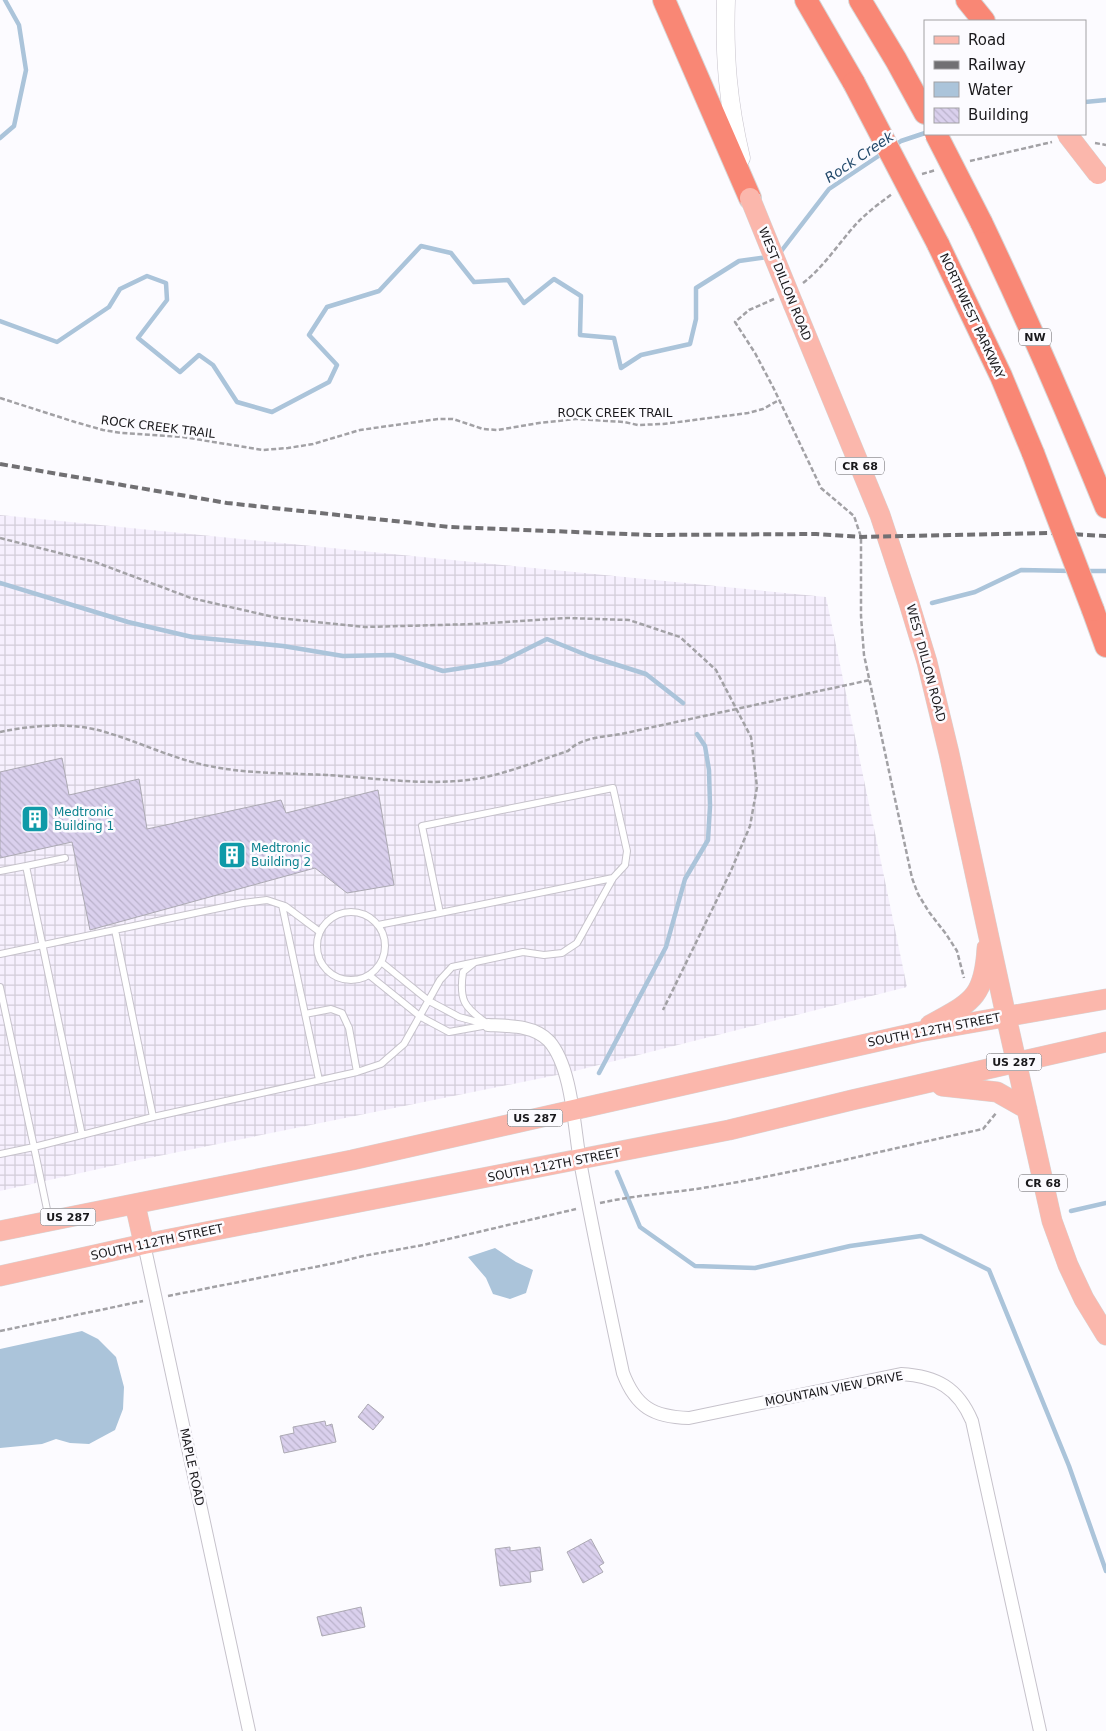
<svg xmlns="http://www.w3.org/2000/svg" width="1106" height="1731" font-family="'DejaVu Sans',sans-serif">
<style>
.industrial{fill:url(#industrial-grid)}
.water{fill:#abc4da}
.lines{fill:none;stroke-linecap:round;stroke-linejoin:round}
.stream{stroke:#abc4da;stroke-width:4.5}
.building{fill:url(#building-back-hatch);stroke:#aca9b3}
.service-casing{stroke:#c6c2cb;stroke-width:8}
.minor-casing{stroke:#c6c2cb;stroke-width:14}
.secondary-casing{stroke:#c6c2cb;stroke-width:19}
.primary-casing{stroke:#d6d6d6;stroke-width:21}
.motorway-casing{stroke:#d6d6d6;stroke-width:24}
.path{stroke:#a2a1a5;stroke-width:2.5;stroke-dasharray:5 2.5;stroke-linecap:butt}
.service{stroke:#fff;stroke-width:6}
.minor{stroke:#fff;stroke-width:12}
.secondary{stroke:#fff;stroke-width:18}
.primary{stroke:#fbb7ac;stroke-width:20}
.motorway{stroke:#f98775;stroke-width:22}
.rail{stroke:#717073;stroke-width:4;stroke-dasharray:8 4;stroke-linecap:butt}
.primary-bridge-casing{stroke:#d6d6d6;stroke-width:21;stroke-linecap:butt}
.motorway-bridge-casing{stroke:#d6d6d6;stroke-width:24;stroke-linecap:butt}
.primary-bridge{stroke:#fbb7ac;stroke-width:20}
.motorway-bridge{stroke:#f98775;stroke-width:22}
.labels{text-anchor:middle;stroke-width:5;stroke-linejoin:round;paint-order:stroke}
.shield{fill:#fcfbff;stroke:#5e5d60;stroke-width:1}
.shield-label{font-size:11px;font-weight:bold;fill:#1a191c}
.street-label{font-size:12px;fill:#1a191c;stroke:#fcfbff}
.culture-label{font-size:12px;fill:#0d838f;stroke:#fcfbff;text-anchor:start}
.water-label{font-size:14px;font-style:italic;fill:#234a6b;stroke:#fcfbff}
</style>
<defs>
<pattern id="industrial-grid" width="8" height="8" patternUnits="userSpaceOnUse" patternTransform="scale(1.25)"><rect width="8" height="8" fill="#f6f0fe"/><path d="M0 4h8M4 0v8" fill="none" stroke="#d2cdd9"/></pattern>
<pattern id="building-back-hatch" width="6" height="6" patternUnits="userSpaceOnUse" patternTransform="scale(1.25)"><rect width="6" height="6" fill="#dad0ed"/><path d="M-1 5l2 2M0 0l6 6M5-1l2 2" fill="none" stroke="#bab2cb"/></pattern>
</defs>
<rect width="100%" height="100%" fill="#fcfbff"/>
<path class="industrial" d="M 0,515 L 826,597 L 907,987 L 567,1073 L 139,1160 L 0,1191 Z"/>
<path class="water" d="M 495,1248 L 516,1262 L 533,1270 L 526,1293 L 510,1299 L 493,1294 L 486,1278 L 468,1257 Z
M 82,1331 L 98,1339 L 116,1357 L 124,1387 L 123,1409 L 115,1430 L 89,1444 L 70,1443 L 56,1439 L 42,1444 L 0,1448 L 0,1349 Z"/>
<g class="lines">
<path class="stream" d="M 1085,102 L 1106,100
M 0,138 L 14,126 L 26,70 L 19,25 L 5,0
M 894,146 L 901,141 L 925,133
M 779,254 L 829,189 L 883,153
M 0,321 L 57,342 L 109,307 L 120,289 L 147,276 L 166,283 L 167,300 L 138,338 L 180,372 L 199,355 L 213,365 L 237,402 L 272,412 L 329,382 L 337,365 L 309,335 L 327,307 L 379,291 L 421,246 L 451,253 L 474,282 L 508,280 L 524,303 L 554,279 L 581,296 L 580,335 L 614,338 L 621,368 L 641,355 L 690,344 L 696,319 L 696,288 L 739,261 L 767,257
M 1084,571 L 1106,571
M 0,583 L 128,622 L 192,637 L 283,646 L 343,656 L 393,655 L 443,671 L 501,662 L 547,639 L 589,656 L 646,674 L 683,703
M 932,603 L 975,592 L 1021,570 L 1072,571
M 599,1073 L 666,947 L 685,879 L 708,840 L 710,806 L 709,770 L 705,746 L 697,734
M 617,1172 L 640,1227 L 695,1266 L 755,1268 L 850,1246 L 921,1236 L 989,1270 L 1069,1466 L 1106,1571
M 1071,1211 L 1106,1203"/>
</g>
<path class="building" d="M 62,758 L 69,795 L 139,779 L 147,829 L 281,800 L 286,813 L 378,790 L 394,885 L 347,893 L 315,868 L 90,930 L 72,842 L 0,858 L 0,772 Z
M 368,1404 L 384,1417 L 373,1430 L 358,1417 Z
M 325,1421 L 326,1426 L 332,1424 L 336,1442 L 284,1453 L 280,1436 L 294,1433 L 293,1427 Z
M 591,1539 L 604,1563 L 599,1566 L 603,1572 L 583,1583 L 567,1552 Z
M 510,1547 L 510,1551 L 540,1547 L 543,1570 L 530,1572 L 531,1582 L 500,1586 L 495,1549 Z
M 361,1607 L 365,1627 L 322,1636 L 317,1617 Z"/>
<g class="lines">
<defs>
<path id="service" d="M 613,788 L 627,851 L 625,865 L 613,878 L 440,913 L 422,826 Z
M 26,866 L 65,858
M 0,871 L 26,866 L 82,1135
M 282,905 L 319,1080
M317 946a34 34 0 1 1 68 0a34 34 0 1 1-68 0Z
M 378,925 L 440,913
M 115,930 L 153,1117
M 0,954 L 243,903 L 267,900 L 285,906 L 320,932
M 381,962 L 429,1001 L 459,1017 L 485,1024
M 474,963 L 463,972 C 459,1000 464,1007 485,1022
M 369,975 L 421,1017 L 449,1032 L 488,1025
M 0,987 L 34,1147 L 0,1154
M 305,1014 L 331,1009 L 342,1013 L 349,1028 L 357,1072
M 49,1219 L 34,1147 L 153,1117 L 357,1072 L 381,1064 L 404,1044 L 440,980 L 452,967 L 523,952 L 544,955 L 562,953 L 577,943 L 613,878"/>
<path id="minor" d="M 488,1025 C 509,1026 534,1025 549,1041 C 572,1067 574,1127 580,1161 C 593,1232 608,1303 623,1373 C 636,1407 653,1417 689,1418 L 901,1374 C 937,1376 958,1388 972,1421 L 1040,1731
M 144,1244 L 249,1731"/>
<path id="secondary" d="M 726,0 C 724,56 728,103 741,158"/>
<path id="primary" d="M 794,306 L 880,515 L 909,603 L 927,662 L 949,753 L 1006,1016 L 1052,1221 L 1068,1265 L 1084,1299 L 1106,1335
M 930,1025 C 971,1002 984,999 987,948
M 942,1086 L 997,1092 L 1027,1109
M 135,1204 L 144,1244
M 0,1231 L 352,1160 L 919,1032 L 1106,999
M 0,1276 L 144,1244 L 729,1130 L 852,1100 L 1106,1042"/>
<path id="motorway" d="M 664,0 L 750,198
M 806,0 L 854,83
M 860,0 L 896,60 L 925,113
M 967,0 L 984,21
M 981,222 C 1026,316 1067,411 1106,507
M 938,244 L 1001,376 L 1033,453
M 1093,610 L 1106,646"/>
</defs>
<use href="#service" class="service-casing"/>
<use href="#minor" class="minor-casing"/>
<use href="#secondary" class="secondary-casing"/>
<use href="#primary" class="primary-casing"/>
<use href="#motorway" class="motorway-casing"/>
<path class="path" d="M 1095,143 L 1106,145
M 970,161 L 1052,142
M 922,174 L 936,170
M 803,283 C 825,266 840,241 859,221 C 869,211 881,202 892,194
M 774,299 L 749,310 L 735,322 L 755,353 L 774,389 L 821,488 L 854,516 L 861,537 L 861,616 L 864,655 L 912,878 L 918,894 L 929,912 L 946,934 L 957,951 L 964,978
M 0,398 L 75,422 L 103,430 L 122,433 L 183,437 L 263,450 L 288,448 L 313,444 L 360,430 L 438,419 L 453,419 L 483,429 L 498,430 L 539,423 L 576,419 L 624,422 L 638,425 L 663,424 L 748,413 L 763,409 L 779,400
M 0,538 L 95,562 L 191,598 L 278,618 L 365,627 L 475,624 L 567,618 L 629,620 L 680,637 L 716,670 L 751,737 L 757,787 L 750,826 L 730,873 L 663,1010
M 0,732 C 32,725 73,722 105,732 C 140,742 173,759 209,766 C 248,774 287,773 326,775 C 378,778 430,787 481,778 C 511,772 540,760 568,751 C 582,737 603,737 621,734 L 870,680
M 600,1203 C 636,1195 673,1193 709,1187 C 801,1172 892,1148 983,1129 L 997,1112
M 168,1296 L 335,1263 L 363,1256 L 423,1245 L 576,1209
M 0,1331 L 143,1301"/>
<use href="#service" class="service"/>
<use href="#minor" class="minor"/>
<use href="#secondary" class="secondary"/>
<use href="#primary" class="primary"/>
<use href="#motorway" class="motorway"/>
<path class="rail" d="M 0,464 L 227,503 L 450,527 L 650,535 L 816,534 L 861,537 L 1050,533 L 1106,536"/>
<defs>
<path id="primary-bridge" d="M 1067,134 L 1098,174
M 750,198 L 794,306"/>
<path id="motorway-bridge" d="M 854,83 L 938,244
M 936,134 L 981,222
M 1033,453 L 1093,610"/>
</defs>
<use href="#primary-bridge" class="primary-bridge-casing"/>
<use href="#motorway-bridge" class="motorway-bridge-casing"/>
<use href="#primary-bridge" class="primary-bridge"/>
<use href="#motorway-bridge" class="motorway-bridge"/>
</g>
<defs>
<symbol id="building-square" viewBox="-11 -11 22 22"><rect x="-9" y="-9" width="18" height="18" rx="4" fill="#0f9aa8" stroke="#fcfbff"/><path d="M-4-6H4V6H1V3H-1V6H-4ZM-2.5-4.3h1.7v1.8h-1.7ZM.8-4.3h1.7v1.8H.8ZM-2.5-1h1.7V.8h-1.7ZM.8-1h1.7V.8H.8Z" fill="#fff"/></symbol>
</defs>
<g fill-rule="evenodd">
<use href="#building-square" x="19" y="803" width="32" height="32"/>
<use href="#building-square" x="216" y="839" width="32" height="32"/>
</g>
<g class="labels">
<g class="shield">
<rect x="1019" y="328.5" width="32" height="17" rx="4"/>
<rect x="836" y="457.5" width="48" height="17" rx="4"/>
<rect x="986.5" y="1053.5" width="55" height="17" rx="4"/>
<rect x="507.5" y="1109.5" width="55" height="17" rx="4"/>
<rect x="1019" y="1174.5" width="48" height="17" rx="4"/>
<rect x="40.5" y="1208.5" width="55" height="17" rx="4"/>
</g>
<g class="shield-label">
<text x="1035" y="341">NW</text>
<text x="860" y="470">CR 68</text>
<text x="1014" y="1066">US 287</text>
<text x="535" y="1122">US 287</text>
<text x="1043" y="1187">CR 68</text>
<text x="68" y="1221">US 287</text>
</g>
<g class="street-label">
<text transform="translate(785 284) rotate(68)" y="4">WEST DILLON ROAD</text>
<text transform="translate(972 316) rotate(65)" y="4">NORTHWEST PARKWAY</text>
<text x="615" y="417">ROCK CREEK TRAIL</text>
<text transform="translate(158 427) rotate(7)" y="4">ROCK CREEK TRAIL</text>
<text transform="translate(926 663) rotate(75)" y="4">WEST DILLON ROAD</text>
<text transform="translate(934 1030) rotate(-11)" y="4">SOUTH 112TH STREET</text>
<text transform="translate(554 1165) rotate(-11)" y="4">SOUTH 112TH STREET</text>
<text transform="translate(157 1242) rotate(-12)" y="4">SOUTH 112TH STREET</text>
<text transform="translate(834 1389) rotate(-11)" y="4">MOUNTAIN VIEW DRIVE</text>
<text transform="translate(192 1467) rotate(78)" y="4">MAPLE ROAD</text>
</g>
<g class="culture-label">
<text x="54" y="816">Medtronic<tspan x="54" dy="14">Building 1</tspan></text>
<text x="251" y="852">Medtronic<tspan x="251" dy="14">Building 2</tspan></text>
</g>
<g class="water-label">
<text transform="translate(859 157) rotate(-34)" y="5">Rock Creek</text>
</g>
</g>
<rect x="924" y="20" width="162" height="115" fill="#fcfbff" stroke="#a2a1a4"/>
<rect x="934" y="36" width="25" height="8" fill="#fbb7ac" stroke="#a2a1a4"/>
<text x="968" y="45" font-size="15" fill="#1a191c">Road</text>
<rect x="934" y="61" width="25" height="8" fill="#717073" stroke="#a2a1a4"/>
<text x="968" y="70" font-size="15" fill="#1a191c">Railway</text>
<rect x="934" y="82" width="25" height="15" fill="#abc4da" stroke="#a2a1a4"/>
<text x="968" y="95" font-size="15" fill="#1a191c">Water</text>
<rect x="934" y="108" width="25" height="15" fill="url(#building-back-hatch)" stroke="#a2a1a4"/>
<text x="968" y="120" font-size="15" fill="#1a191c">Building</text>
</svg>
